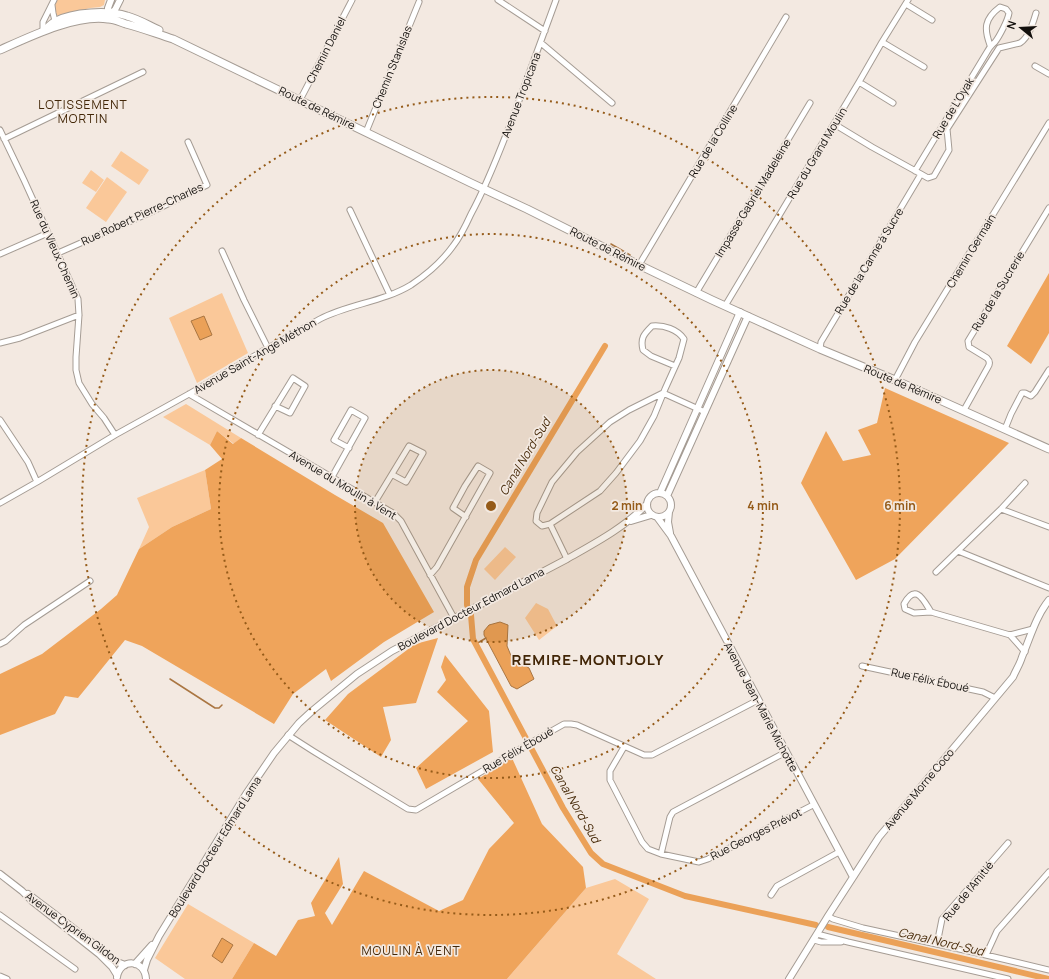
<svg xmlns="http://www.w3.org/2000/svg" width="1049" height="979" font-family="Manrope,sans-serif">
<style>
.green{fill:#fac899}
.forest{fill:#efa45b}
.water{fill:#eba158;stroke:#aa7642}
.lines{fill:none;stroke-linecap:round;stroke-linejoin:round}
.stream{stroke:#aa7642;stroke-width:1.5}
.canal{stroke:#eba158;stroke-width:6}
.minor-casing{stroke:#a59c94;stroke-width:7}
.tertiary-casing{stroke:#a59c94;stroke-width:8}
.secondary-casing{stroke:#a59c94;stroke-width:9}
.minor{stroke:#fff;stroke-width:5}
.tertiary{stroke:#fff;stroke-width:6}
.secondary{stroke:#fff;stroke-width:7}
.ring{fill:none;stroke:#955b19;stroke-width:2;stroke-dasharray:2 4}
.labels{text-anchor:middle;stroke-width:3.5;stroke-linejoin:round;paint-order:stroke}
.street-label{font-size:11px;fill:#13100d;stroke:#f3e9e1}
.neighbourhood-label{font-size:12px;letter-spacing:1px;fill:#422607;stroke:#f3e9e1}
.water-label{font-size:12px;font-style:italic;fill:#482b0a;stroke:#f3e9e1}
.district-label{font-size:15px;font-weight:bold;letter-spacing:1px;fill:#422607;stroke:#f3e9e1}
.centre{fill:#955b19;stroke:#f3e9e1;stroke-width:2}
.ring-label{font-size:12px;text-anchor:middle;font-weight:bold;fill:#955b19;stroke:#f3e9e1;stroke-width:3.5;stroke-linejoin:round;paint-order:stroke}
</style>
<rect width="100%" height="100%" fill="#f3e9e1"/>
<path class="green" d="M 56,0 L 105,0 L 104,5 L 100,7 L 90,8 L 60,16 L 56,15 C 54,9 53,5 56,0 Z
M 121,151 L 149,170 L 139,185 L 111,166 Z
M 91,170 L 104,180 L 96,192 L 82,183 Z
M 107,177 L 127,192 L 106,222 L 86,208 Z
M 222,293 L 248,353 L 197,383 L 169,318 Z
M 186,404 L 241,438 L 234,444 L 217,431 L 210,445 L 163,417 Z
M 205,470 L 211,509 L 172,527 L 139,549 L 149,527 L 137,498 Z
M 505,547 L 516,557 L 495,580 L 484,569 Z
M 536,603 L 548,609 L 557,626 L 539,640 L 525,618 Z
M 615,879 L 649,899 L 617,954 L 656,979 L 507,979 L 586,888 Z
M 188,904 L 254,943 L 232,979 L 185,979 L 155,958 Z"/>
<path class="forest" d="M 1049,273 L 1049,333 L 1031,364 L 1007,346 Z
M 885,388 L 1009,443 L 895,559 L 856,580 L 801,483 L 826,431 L 843,461 L 871,455 L 858,430 L 877,423 Z
M 217,431 L 233,444 L 241,438 L 335,495 L 383,523 L 434,612 L 384,642 L 331,681 L 326,669 L 293,694 L 274,724 L 142,646 L 125,640 L 78,698 L 65,696 L 55,714 L 0,735 L 0,674 L 42,654 L 101,609 L 117,595 L 139,549 L 172,527 L 211,509 L 205,470 L 222,459 L 210,445 Z
M 438,638 L 416,703 L 383,707 L 391,740 L 381,757 L 325,720 L 348,694 L 415,644 Z
M 445,655 L 489,711 L 493,752 L 426,789 L 416,768 L 468,721 L 437,692 L 446,680 L 441,667 Z
M 512,758 L 542,824 L 583,867 L 586,888 L 507,979 L 232,979 L 254,943 L 276,956 L 298,920 L 315,916 L 311,903 L 339,857 L 343,884 L 325,913 L 332,925 L 364,871 L 439,911 L 463,900 L 489,849 L 514,823 L 478,779 Z"/>
<path class="water" d="M 204,316 L 212,335 L 200,340 L 191,321 Z
M 500,622 L 508,625 L 507,646 L 512,658 L 529,668 L 534,679 L 517,689 L 511,686 L 484,635 L 484,631 L 489,625 Z
M 222,938 L 233,945 L 222,963 L 212,956 Z"/>
<g class="lines">
<path class="stream" d="M 611,244 L 630,255
M 476,644 L 486,638
M 170,679 L 215,708 L 219,708 L 222,705"/>
<path class="canal" d="M 467,605 L 467,587 L 476,560 L 605,346
M 471,615 L 473,639 L 563,808 L 591,853 L 603,864 L 685,896 L 816,925
M 828,927 L 1049,979"/>
<defs>
<path id="minor" d="M 498,0 L 545,31
M 906,4 L 932,20
M 52,5 L 53,13 L 55,21 L 54,24
M 43,31 L 43,22 L 54,0
M 882,42 L 924,67
M 541,43 L 612,103
M 1035,66 L 1049,74
M 859,82 L 893,103
M 300,100 L 352,0
M 834,124 L 872,147 L 921,174 L 928,178 L 934,176 L 949,150 L 947,129 L 999,48 L 1020,43 C 1029,37 1033,23 1036,13
M 0,130 L 24,180 L 78,299 L 79,315 L 76,357 L 76,370 L 79,383 L 92,404 L 104,418 L 115,435
M 366,132 L 419,2
M 4,139 L 143,72
M 915,171 L 987,52 C 990,46 991,46 995,42 C 999,37 1008,20 1009,13 L 1006,9 L 1000,7 C 984,19 984,29 990,45
M 350,210 L 390,295
M 222,251 L 244,300 L 268,348
M 58,253 L 149,213 L 207,185 L 188,142
M 0,254 L 48,233
M 639,265 L 786,17
M 696,293 L 810,103
M 725,306 L 859,82 L 882,42 L 908,0
M 0,343 L 20,338 L 79,315
M 820,349 L 821,342 L 921,174
M 895,380 L 915,342 L 1049,123
M 663,393 L 629,410 L 610,422 L 577,452 L 552,482 L 537,513 L 536,521 L 542,526 L 550,524 L 600,491 L 616,473 L 640,441 L 654,416 L 665,389 L 679,358 L 684,339 C 677,329 664,325 652,326 C 644,334 640,338 643,350 L 651,356 L 675,366
M 663,393 L 705,412
M 189,394 L 393,513 L 401,521 L 454,618
M 964,410 L 988,367 C 990,364 990,361 987,358 L 969,347 L 968,341 L 1049,208
M 0,420 L 28,462 L 37,482
M 1005,429 L 1011,414 L 1022,393 L 1025,393 L 1031,396 L 1035,392 L 1049,370
M 258,435 L 293,378 L 305,386 L 290,413 L 275,406
M 332,477 L 365,418 L 351,410 L 334,440 L 349,448
M 375,502 L 409,446 L 423,453 L 406,482 L 393,475
M 0,503 L 37,482 L 115,435 L 189,394 L 268,348 L 320,319 C 349,304 383,302 411,285 C 426,275 443,260 453,246 C 461,236 466,225 471,214 C 488,183 500,150 513,117 C 527,78 542,39 556,0
M 1001,509 L 1049,527
M 550,524 L 567,559
M 958,551 L 1049,588
M 936,572 L 1001,509 L 1025,483
M 430,575 L 437,567 L 490,473 L 478,466 L 465,486 L 453,508 L 466,517
M 931,612 C 924,601 916,582 904,604 L 905,609 L 914,613 L 931,612 L 1010,635 L 1033,629
M 1010,635 L 1025,652
M 0,644 L 6,641 L 24,625 L 90,581
M 862,666 L 983,692 L 995,698
M 288,735 L 313,751 L 408,809 L 416,810 L 525,746 L 564,724 L 571,724 L 577,725 L 644,755 L 652,755 L 758,700
M 624,747 L 610,771 L 610,780 L 642,842 L 648,849 L 661,854 L 699,862 L 708,859 L 813,805
M 661,854 L 670,817 L 673,812 L 786,752
M 771,895 L 777,886 L 839,852
M 0,915 L 75,969
M 828,916 L 833,919 L 863,928 L 973,952 L 1049,970
M 817,934 L 848,942 L 1008,979
M 814,940 L 821,942 L 841,942
M 937,944 L 942,919 L 1008,843
M 986,955 L 997,931 L 1049,872
M 0,976 L 7,979"/>
<path id="tertiary" d="M 108,14 L 115,10 L 120,0
M 108,17 L 108,8 L 111,0
M647 505a12 12 0 1 1 24 0a12 12 0 1 1-24 0Z
M 660,493 L 740,312
M 667,496 L 748,316
M 669,512 L 668,522 L 670,533
M 657,517 L 671,536 L 852,875 L 854,876
M 631,521 L 651,515
M 0,874 L 22,891 L 32,901 L 99,954 L 112,967 L 117,975
M 28,894 L 65,922 L 103,951 L 117,962 L 125,965
M 135,964 L 152,945
M 144,970 L 147,960 L 159,936 L 246,794 L 274,753 L 299,723 L 312,711 L 357,674 L 392,651 L 567,559 C 595,543 624,528 647,504
M 117,977 C 120,958 145,959 146,979
M 789,979 L 828,916 L 879,837 L 1013,677 C 1016,670 1020,664 1022,657 C 1030,638 1036,616 1049,600"/>
<path id="secondary" d="M 46,29 C 49,26 52,23 56,21 C 73,12 108,10 127,16 C 138,19 148,25 159,30
M 0,50 C 29,37 76,14 108,19 C 114,19 120,22 126,24 C 142,28 157,34 173,39 L 471,183 L 527,209 L 639,265 L 712,300 L 820,349 L 895,380 L 1049,449"/>
</defs>
<use href="#minor" class="minor-casing"/>
<use href="#tertiary" class="tertiary-casing"/>
<use href="#secondary" class="secondary-casing"/>
<use href="#minor" class="minor"/>
<use href="#tertiary" class="tertiary"/>
<use href="#secondary" class="secondary"/>
</g>
<circle cx="491" cy="506" r="136" fill="#955b19" fill-opacity=".12"/>
<g class="ring">
<circle cx="491" cy="506" r="136"/>
<circle cx="491" cy="506" r="272"/>
<circle cx="491" cy="506" r="409"/>
</g>
<g class="labels">
<g class="street-label">
<text transform="translate(326 50) rotate(-63)" y="4">Chemin Daniel</text>
<text transform="translate(392 67) rotate(-68)" y="4">Chemin Stanislas</text>
<text transform="translate(521 95) rotate(-69)" y="4">Avenue Tropicana</text>
<text transform="translate(317 108) rotate(26)" y="4">Route de Rémire</text>
<text transform="translate(953 108) rotate(-59)" y="4">Rue de L'Oyak</text>
<text transform="translate(713 141) rotate(-59)" y="4">Rue de la Colline</text>
<text transform="translate(817 153) rotate(-59)" y="4">Rue du Grand Moulin</text>
<text transform="translate(753 198) rotate(-59)" y="4">Impasse Gabriel Madeleine</text>
<text transform="translate(142 214) rotate(-25)" y="4">Rue Robert Pierre-Charles</text>
<text transform="translate(55 249) rotate(66)" y="4">Rue du Vieux Chemin</text>
<text transform="translate(608 249) rotate(27)" y="4">Route de Rémire</text>
<text transform="translate(971 251) rotate(-59)" y="4">Chemin Germain</text>
<text transform="translate(869 261) rotate(-59)" y="4">Rue de la Canne à Sucre</text>
<text transform="translate(998 291) rotate(-59)" y="4">Rue de la Sucrerie</text>
<text transform="translate(255 356) rotate(-30)" y="4">Avenue Saint-Ange Méthon</text>
<text transform="translate(903 384) rotate(23)" y="4">Route de Rémire</text>
<text transform="translate(343 485) rotate(31)" y="4">Avenue du Moulin à Vent</text>
<text transform="translate(471 609) rotate(-28)" y="4">Boulevard Docteur Edmard Lama</text>
<text transform="translate(930 680) rotate(12)" y="4">Rue Félix Éboué</text>
<text transform="translate(761 707) rotate(62)" y="4">Avenue Jean-Marie Michotte</text>
<text transform="translate(518 750) rotate(-30)" y="4">Rue Félix Éboué</text>
<text transform="translate(919 789) rotate(-50)" y="4">Avenue Morne Coco</text>
<text transform="translate(756 834) rotate(-27)" y="4">Rue Georges Prévot</text>
<text transform="translate(215 847) rotate(-58)" y="4">Boulevard Docteur Edmard Lama</text>
<text transform="translate(968 891) rotate(-51)" y="4">Rue de l'Amitié</text>
<text transform="translate(73 928) rotate(36)" y="4">Avenue Cyprien Gildon</text>
</g>
<g class="neighbourhood-label">
<text x="83" y="109">LOTISSEMENT<tspan x="83" dy="14">MORTIN</tspan></text>
<text x="411" y="955">MOULIN À VENT</text>
</g>
<g class="water-label">
<text transform="translate(525 457) rotate(-59)" y="4">Canal Nord-Sud</text>
<text transform="translate(575 804) rotate(60)" y="4">Canal Nord-Sud</text>
<text transform="translate(941 942) rotate(13)" y="4">Canal Nord-Sud</text>
</g>
<g class="district-label">
<text x="588" y="665">REMIRE-MONTJOLY</text>
</g>
</g>
<circle cx="491" cy="506" r="6" class="centre"/>
<g class="ring-label">
<text x="627" y="510">2 min</text>
<text x="763" y="510">4 min</text>
<text x="900" y="510">6 min</text>
</g>
<g transform="translate(1021 28) rotate(288)" stroke="#f3e9e1" stroke-width="3" paint-order="stroke">
<path d="M0-3L7 15L0 10L-7 15Z" fill="#13100d"/>
<text y="-6" font-size="11" font-weight="bold" text-anchor="middle" fill="#13100d">N</text>
</g>
</svg>
